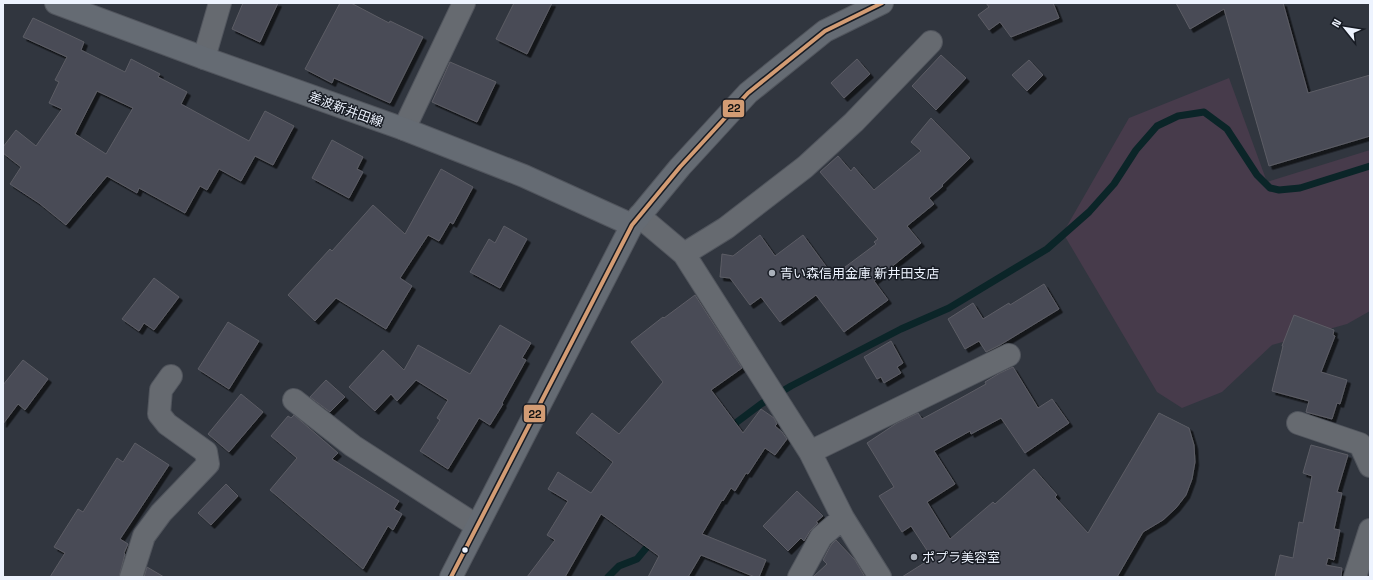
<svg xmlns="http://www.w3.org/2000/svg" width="1373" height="580" font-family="'Space Grotesk','Noto Sans JP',sans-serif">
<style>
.green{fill:#473b4b}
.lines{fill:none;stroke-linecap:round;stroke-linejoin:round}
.stream{stroke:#0b2528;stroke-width:7}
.building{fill:#4a4b56;stroke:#5c5d65;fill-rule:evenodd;filter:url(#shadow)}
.minor-casing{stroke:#51555d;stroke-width:24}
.tertiary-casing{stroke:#51555d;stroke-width:24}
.secondary-casing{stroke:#51555d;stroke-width:24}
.minor{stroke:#666a70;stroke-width:22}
.tertiary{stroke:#666a70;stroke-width:22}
.secondary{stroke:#656b73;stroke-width:22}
.bus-1-casing{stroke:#171b23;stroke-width:7}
.bus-1{stroke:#d39c74;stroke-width:4}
.poi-dot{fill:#abb1bb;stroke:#171b23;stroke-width:1.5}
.bus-dot{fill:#edf3fe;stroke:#171b23;stroke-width:1.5}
.labels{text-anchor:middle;stroke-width:3;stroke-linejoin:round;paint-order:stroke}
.street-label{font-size:13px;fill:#edf3fe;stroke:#171b23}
.poi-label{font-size:13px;fill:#edf3fe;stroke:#171b23;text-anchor:start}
.line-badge{stroke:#171b23;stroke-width:1.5}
.pale-badge-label{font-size:11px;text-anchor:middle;font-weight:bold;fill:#111}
</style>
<defs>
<filter id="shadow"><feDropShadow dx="3.5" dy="3.5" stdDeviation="0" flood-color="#0009"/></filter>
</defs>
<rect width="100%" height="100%" fill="#31363f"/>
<path class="green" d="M 1229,78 L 1267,182 L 1370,150 L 1370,311 L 1347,324 L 1272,345 L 1222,392 L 1182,408 L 1157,392 L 1063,233 L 1129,118 Z"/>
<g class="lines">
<path class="stream" d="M 730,430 L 737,422 L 761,404 L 791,386 L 901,329 L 949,308 L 1047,249 L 1089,212 L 1114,184 L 1136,150 L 1157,126 L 1178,116 L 1204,112 L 1227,129 L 1257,175 L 1270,188 L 1279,190 L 1300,188 L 1370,166
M 608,577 L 619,566 L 637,559 L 652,541"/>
</g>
<path class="building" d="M 243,3 L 278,3 L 260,42 L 232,29 Z
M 340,3 L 351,3 L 389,23 L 390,21 L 423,37 L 390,103 L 334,78 L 332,83 L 305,69 Z
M 514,3 L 552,3 L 527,54 L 496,39 Z
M 986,3 L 1053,3 L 1059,18 L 1011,37 L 1000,22 L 989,30 L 978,15 L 989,7 Z
M 1176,3 L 1283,3 L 1308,93 L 1370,75 L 1370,136 L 1269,166 L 1224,9 L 1190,29 Z
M 33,18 L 84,42 L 81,50 L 125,72 L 131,59 L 160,74 L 158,77 L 187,92 L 181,104 L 249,141 L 265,111 L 294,126 L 273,165 L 255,156 L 241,181 L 219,169 L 207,190 L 200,186 L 185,213 L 139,188 L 137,193 L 107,176 L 66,225 L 39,203 L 10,184 L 21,167 L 3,153 L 3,147 L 16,130 L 36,146 L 62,109 L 49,103 L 59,82 L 55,80 L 67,57 L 23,37 ZM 97,91 L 133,108 L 106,154 L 75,134 Z
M 941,55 L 966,78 L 936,110 L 912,86 Z
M 857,59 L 870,74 L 844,98 L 831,83 Z
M 1029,60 L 1043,75 L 1027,91 L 1012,75 Z
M 450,62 L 496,82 L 477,122 L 432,102 Z
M 931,118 L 970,158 L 942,185 L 943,186 L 929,198 L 934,204 L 907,226 L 921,243 L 874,281 L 888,300 L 844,332 L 816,295 L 780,322 L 761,297 L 750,305 L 730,278 L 720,277 L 722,254 L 733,256 L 760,235 L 775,256 L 803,235 L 833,276 L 876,244 L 874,242 L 878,239 L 820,172 L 838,156 L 851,171 L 854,167 L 874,190 L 921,151 L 911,142 Z
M 332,140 L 363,157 L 357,169 L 363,172 L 349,198 L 312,178 Z
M 441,169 L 473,187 L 453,224 L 450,222 L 439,241 L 428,235 L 400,278 L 412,286 L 386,329 L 336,298 L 315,321 L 288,295 L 330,249 L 332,251 L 373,205 L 405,234 Z
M 504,226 L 527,239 L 500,288 L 470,272 L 489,239 L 495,243 Z
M 154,278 L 179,297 L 154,330 L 144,323 L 139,331 L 122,319 Z
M 1044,284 L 1059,309 L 1000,345 L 986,352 L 979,341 L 965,349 L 948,319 L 973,303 L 983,319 L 1009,303 L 1010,305 Z
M 695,295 L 742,368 L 711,390 L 743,433 L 761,409 L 774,418 L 777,424 L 775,426 L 782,432 L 787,439 L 775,455 L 765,448 L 748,474 L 746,473 L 735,491 L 731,488 L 723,501 L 722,500 L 702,534 L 766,560 L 759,577 L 755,577 L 701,555 L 688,577 L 648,577 L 659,556 L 601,514 L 565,577 L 527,577 L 555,540 L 547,535 L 568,501 L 548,489 L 558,472 L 591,493 L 613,462 L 576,433 L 592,413 L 619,434 L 663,382 L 631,342 L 663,317 L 664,318 Z
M 1294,315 L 1334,330 L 1333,335 L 1335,336 L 1321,372 L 1347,380 L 1340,404 L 1337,403 L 1332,419 L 1306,412 L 1309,401 L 1272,391 L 1283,346 L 1282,346 Z
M 228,322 L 259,341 L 229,389 L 198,369 Z
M 500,325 L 531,343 L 522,358 L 526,360 L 502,403 L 503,404 L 490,425 L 479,418 L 448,469 L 420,451 L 440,420 L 437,418 L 448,400 L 416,380 L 397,401 L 391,394 L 375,411 L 349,387 L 383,350 L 404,370 L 418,345 L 470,374 Z
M 891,341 L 903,363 L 897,367 L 901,373 L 884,383 L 881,377 L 877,379 L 864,357 Z
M 23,360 L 48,379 L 25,410 L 18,404 L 3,424 L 3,385 Z
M 1013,367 L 1038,408 L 1052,399 L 1069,423 L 1025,453 L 1001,418 L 971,434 L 970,431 L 934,451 L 955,484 L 927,502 L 950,539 L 993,502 L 995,504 L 1034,469 L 1057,495 L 1055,497 L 1088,533 L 1159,413 L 1189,428 L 1194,445 L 1195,462 L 1192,479 L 1186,495 L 1176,508 L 1163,520 L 1143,532 L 1117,577 L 902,577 L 932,558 L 911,526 L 902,532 L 879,496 L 894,487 L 867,443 L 897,423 L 918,413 L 922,419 L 959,399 L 986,384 L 985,382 L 1000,373 Z
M 326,380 L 345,397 L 330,412 L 310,397 Z
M 241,394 L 263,412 L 229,452 L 208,434 Z
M 294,415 L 338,453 L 332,459 L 399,501 L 394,509 L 402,514 L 393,530 L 388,526 L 363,569 L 270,490 L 297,458 L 271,436 L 288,416 L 291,418 Z
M 135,443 L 169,465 L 120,539 L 128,544 L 124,553 L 125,554 L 119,577 L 50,577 L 65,553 L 54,547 L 64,531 L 78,509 L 83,512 L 117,458 L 123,462 Z
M 1311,445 L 1348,455 L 1337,492 L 1342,493 L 1334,529 L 1340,530 L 1334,560 L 1328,558 L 1326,565 L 1342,568 L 1341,577 L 1275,577 L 1280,555 L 1293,558 L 1299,522 L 1303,523 L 1312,476 L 1303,473 Z
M 226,484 L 238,496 L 211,525 L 198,513 Z
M 797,491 L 823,516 L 816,522 L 818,523 L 810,531 L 804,541 L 801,538 L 788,551 L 763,526 Z
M 836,540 L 855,560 L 865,577 L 813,577 L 827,564 L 823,560 L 831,545 Z
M 147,567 L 164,577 L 144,577 Z"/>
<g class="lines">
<defs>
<path id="minor" d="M 404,129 L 464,3
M 639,216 L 684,254 L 810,452 L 843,518 L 880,577
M 684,254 L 726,228 L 805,167 L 854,122 L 931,42
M 294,400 L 353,446 L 477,526
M 1298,423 L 1360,444 L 1370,466
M 810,452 L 1009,355
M 131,577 L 144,536 L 161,513 L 208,464 L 206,452 L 167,424 L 159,414 L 161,390 L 171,376
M 799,577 L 821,537 L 843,518
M 1355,577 L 1370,530"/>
<path id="tertiary" d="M 204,58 L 220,3"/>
<path id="secondary" d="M 56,3 L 204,58 L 404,129 L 524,176 L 632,225
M 451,577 L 632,225 L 680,167 L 748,93 L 825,31 L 882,3"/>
</defs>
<use href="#minor" class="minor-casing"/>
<use href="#tertiary" class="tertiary-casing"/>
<use href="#secondary" class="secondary-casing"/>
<use href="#minor" class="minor"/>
<use href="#tertiary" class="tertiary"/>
<use href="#secondary" class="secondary"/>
<defs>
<path id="bus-1" d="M 451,577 L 632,225 L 680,167 L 748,93 L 825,31 L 882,3"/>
</defs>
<use href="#bus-1" class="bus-1-casing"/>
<use href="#bus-1" class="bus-1"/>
</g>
<g class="poi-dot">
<circle cx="772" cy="273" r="4"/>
<circle cx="914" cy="557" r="4"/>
</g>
<circle class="bus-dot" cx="465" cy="550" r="3.5"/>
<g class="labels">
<g class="street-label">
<text transform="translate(346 109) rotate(20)" y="5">差波新井田線</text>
</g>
<g class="poi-label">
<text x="780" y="278">青い森信用金庫 新井田支店</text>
<text x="922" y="562">ポプラ美容室</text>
</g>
</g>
<g class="line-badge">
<rect x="722" y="99" width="23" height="19" rx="4" fill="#d39c74"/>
<rect x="523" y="404" width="23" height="19" rx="4" fill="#d39c74"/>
</g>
<g class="pale-badge-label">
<text x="734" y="112">22</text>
<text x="535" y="418">22</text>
</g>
<rect width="1373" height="580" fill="none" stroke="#edf3fe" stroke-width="8"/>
<g transform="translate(1345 28) rotate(300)" stroke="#171b23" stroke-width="3" paint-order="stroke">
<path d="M0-3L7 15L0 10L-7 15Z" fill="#edf3fe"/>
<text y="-6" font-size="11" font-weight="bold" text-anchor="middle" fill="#edf3fe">N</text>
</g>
</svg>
